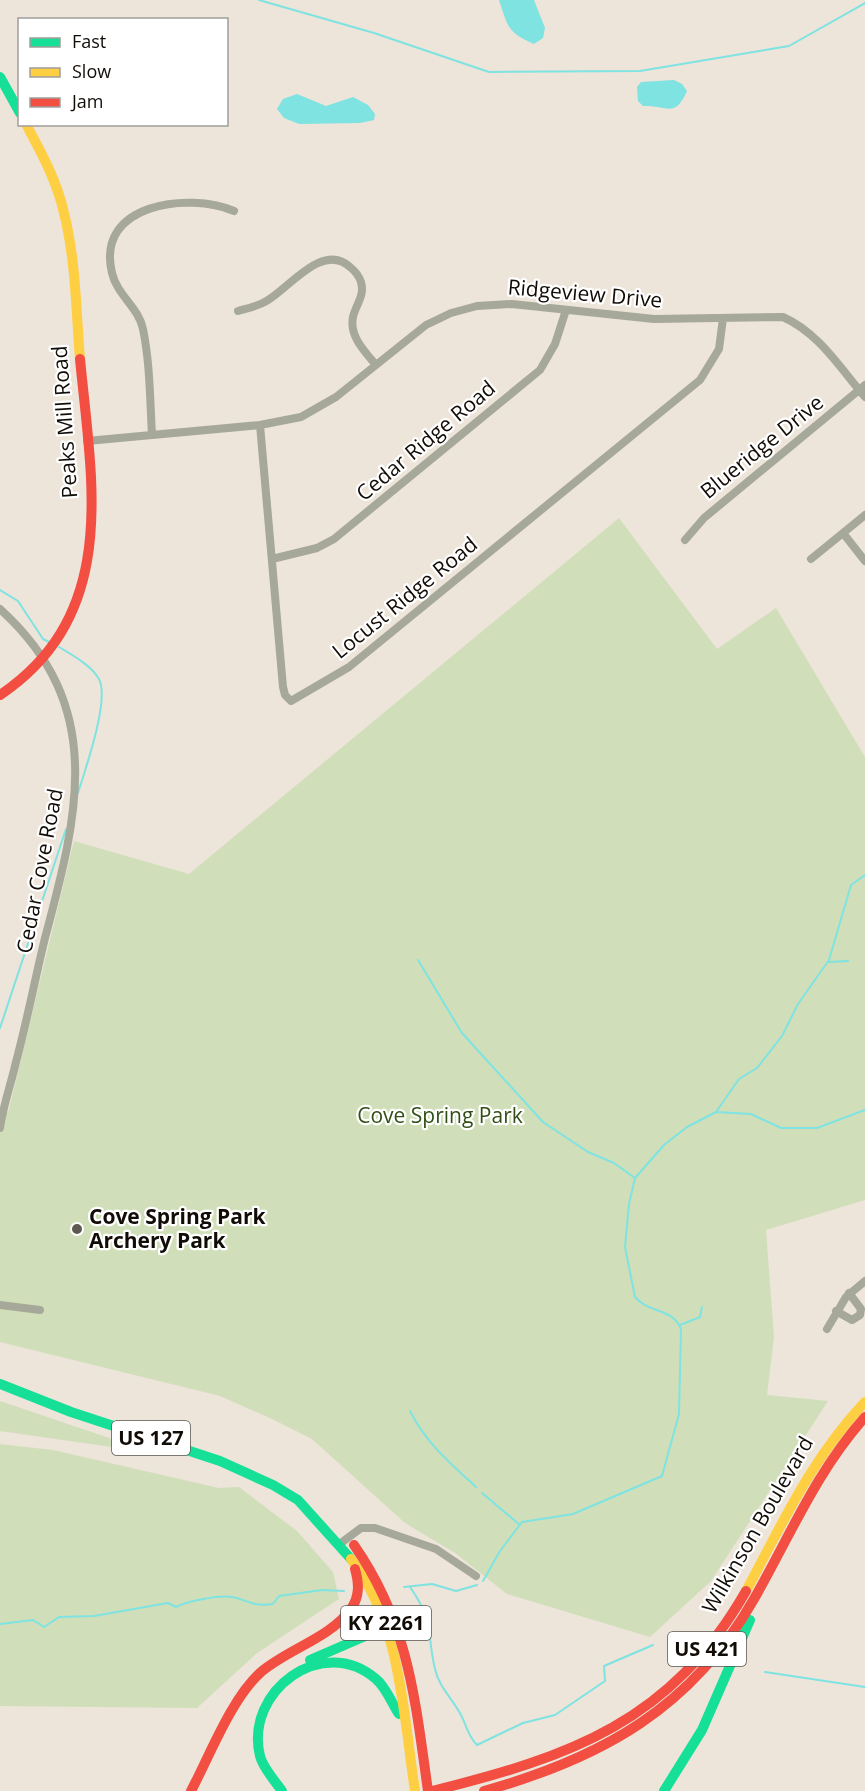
<svg xmlns="http://www.w3.org/2000/svg" width="865" height="1791" font-family="'Open Sans',sans-serif">
<style>
.green{fill:#d0dfb9}
.water{fill:#7ee3e1}
.lines{fill:none;stroke-linecap:round;stroke-linejoin:round}
.stream{stroke:#7ee3e1;stroke-width:2}
.street{stroke:#a6a899;stroke-width:8}
.fast{stroke:#16e098;stroke-width:10}
.slow{stroke:#ffcf43;stroke-width:10}
.jam{stroke:#f24e42;stroke-width:10}
.poi-dot{fill:#5f5851;stroke:#fff;stroke-width:2}
.labels{text-anchor:middle;stroke-width:4.5;stroke-linejoin:round;paint-order:stroke}
.shield{fill:#fff;stroke:#595551;stroke-width:1.5}
.shield-label{font-size:20px;font-weight:bold;fill:#120c07}
.street-label{font-size:21px;fill:#120c07;stroke:#fff}
.park-label{font-size:21px;fill:#314f15;stroke:#fff}
.poi-label{font-size:21px;font-weight:bold;fill:#120c07;stroke:#fff;text-anchor:start}
</style>
<rect width="100%" height="100%" fill="#ede4da"/>
<path class="green" d="M 619,518 L 717,649 L 776,608 L 865,757 L 865,1200 L 766,1230 L 774,1337 L 767,1395 L 828,1401 L 711,1581 L 650,1637 L 507,1594 L 455,1553 L 405,1523 L 312,1439 L 272,1419 L 220,1396 L 0,1342 L 0,1125 L 9,1109 L 74,841 L 189,874 Z
M 0,1401 L 121,1442 L 119,1448 L 0,1431 Z
M 0,1444 L 53,1450 L 219,1488 L 239,1487 L 297,1531 L 333,1572 L 339,1599 L 257,1653 L 197,1708 L 0,1706 Z"/>
<path class="water" d="M 499,0 L 534,0 L 545,28 L 543,38 L 534,44 C 507,32 508,27 499,0 Z
M 674,80 L 682,84 L 687,91 C 675,119 667,105 643,106 L 638,101 L 637,87 L 641,82 Z
M 297,94 L 326,106 L 353,97 L 368,105 L 375,114 L 374,120 L 360,123 L 299,124 L 284,118 L 277,109 L 283,99 Z"/>
<g class="lines">
<path class="stream" d="M 259,0 L 374,33 L 489,72 L 640,71 L 789,46 L 865,3
M 0,590 L 18,601 L 43,639 L 51,643
M 59,647 C 72,655 91,665 99,679 C 110,700 85,770 78,793
M 418,960 L 462,1033 L 543,1122 L 588,1152 L 614,1163 L 635,1178
M 828,962 L 848,961
M 0,1028 L 66,829
M 716,1112 L 751,1114 L 781,1128 L 817,1128 L 865,1110
M 680,1325 L 700,1317 L 702,1307
M 410,1411 C 426,1443 450,1463 476,1487
M 482,1493 L 520,1525
M 483,1581 L 500,1551 L 522,1522 L 573,1514 L 662,1476 L 679,1414 L 681,1329 C 673,1308 648,1313 635,1297 L 625,1247 L 629,1204 L 635,1178 L 664,1145 L 687,1127 L 716,1112 L 739,1079 L 757,1068 L 782,1036 L 798,1004 L 829,960 L 851,885 L 865,875
M 404,1587 L 432,1584 L 456,1591 L 477,1585
M 410,1587 C 435,1623 426,1631 435,1669 C 439,1688 454,1700 462,1717 C 467,1727 468,1736 477,1745 L 523,1723 L 555,1715 L 605,1681 L 604,1666 L 653,1645
M 0,1624 L 33,1620 L 44,1627 L 59,1617 L 94,1616 L 168,1603 L 176,1607 C 187,1601 219,1595 232,1597 C 249,1600 251,1607 273,1604 L 279,1596 L 322,1590 L 344,1591
M 765,1672 L 865,1687"/>
<path class="street" d="M 238,311 C 249,308 259,306 268,300 C 290,287 323,242 350,267 C 355,271 359,276 361,282 C 365,296 356,304 353,317 C 349,336 365,352 376,365
M 260,425 L 283,687 L 285,695 L 291,701 L 349,667 L 700,380 L 719,349 L 723,318
M 152,435 C 150,400 150,363 143,329 C 139,308 117,295 112,273 C 95,203 189,192 234,211
M 87,441 L 260,425 L 301,417 L 336,397 L 426,325 L 451,313 L 477,306 L 512,304 L 654,319 L 783,317 C 819,333 840,368 865,397
M 843,533 L 865,561
M 685,540 L 704,518 L 865,385
M 272,559 L 317,548 L 334,539 L 540,370 L 555,344 L 566,310
M 811,559 L 865,515
M 0,609 C 107,706 78,814 45,938 C 35,979 27,1021 16,1062 C 11,1084 3,1106 0,1128
M 0,1305 L 40,1310
M 836,1311 L 852,1320 L 860,1315 L 861,1309 L 849,1293
M 827,1329 L 846,1297 L 865,1281
M 341,1543 L 361,1528 L 375,1528 L 436,1549 L 476,1576"/>
<path class="fast" d="M 0,77 L 20,113
M 0,1384 L 71,1412 L 220,1461 L 273,1485 L 298,1500 L 351,1559
M 310,1660 L 363,1637 L 392,1618
M 282,1791 C 275,1781 263,1768 260,1756 C 244,1691 323,1633 376,1679 C 386,1687 392,1704 399,1714
M 664,1791 L 702,1730 L 750,1620"/>
<path class="slow" d="M 26,124 C 41,152 57,181 64,213 C 76,261 76,311 80,359
M 351,1559 C 401,1624 403,1713 415,1791
M 746,1591 C 782,1524 812,1458 865,1402
M 343,1620 L 364,1612 L 390,1609"/>
<path class="jam" d="M 0,695 C 120,614 92,484 80,359
M 354,1545 C 409,1624 415,1699 428,1791
M 191,1791 C 210,1755 231,1699 261,1672 C 288,1649 330,1638 351,1609 C 360,1596 359,1583 355,1569
M 432,1791 C 570,1757 671,1722 746,1591
M 484,1791 C 602,1758 692,1708 754,1599 C 790,1536 816,1472 865,1417"/>
</g>
<circle class="poi-dot" cx="77" cy="1229" r="6"/>
<g class="labels">
<g class="shield">
<rect x="112" y="1421" width="78" height="34" rx="4.5"/>
<rect x="341" y="1606" width="90" height="34" rx="4.5"/>
<rect x="668" y="1632" width="78" height="34" rx="4.5"/>
</g>
<g class="shield-label">
<text x="151" y="1445">US 127</text>
<text x="386" y="1630">KY 2261</text>
<text x="707" y="1656">US 421</text>
</g>
<g class="street-label">
<text transform="translate(585 294) rotate(5)" y="7">Ridgeview Drive</text>
<text transform="translate(65 422) rotate(-94)" y="7">Peaks Mill Road</text>
<text transform="translate(426 441) rotate(-40)" y="7">Cedar Ridge Road</text>
<text transform="translate(762 447) rotate(-39)" y="7">Blueridge Drive</text>
<text transform="translate(405 598) rotate(-39)" y="7">Locust Ridge Road</text>
<text transform="translate(40 871) rotate(-79)" y="7">Cedar Cove Road</text>
<text transform="translate(758 1525) rotate(-60)" y="7">Wilkinson Boulevard</text>
</g>
<g class="park-label">
<text x="440" y="1123">Cove Spring Park</text>
</g>
<g class="poi-label">
<text x="89" y="1224">Cove Spring Park<tspan x="89" dy="24">Archery Park</tspan></text>
</g>
</g>
<rect x="18" y="18" width="210" height="108" fill="#ffffff" stroke="#a09e9c" stroke-width="1.5"/>
<rect x="30" y="38" width="30" height="9" fill="#16e098" stroke="#a09e9c" stroke-width="1.5"/>
<text x="72" y="48" font-size="18" fill="#120c07">Fast</text>
<rect x="30" y="68" width="30" height="9" fill="#ffcf43" stroke="#a09e9c" stroke-width="1.5"/>
<text x="72" y="78" font-size="18" fill="#120c07">Slow</text>
<rect x="30" y="98" width="30" height="9" fill="#f24e42" stroke="#a09e9c" stroke-width="1.5"/>
<text x="72" y="108" font-size="18" fill="#120c07">Jam</text>
</svg>
